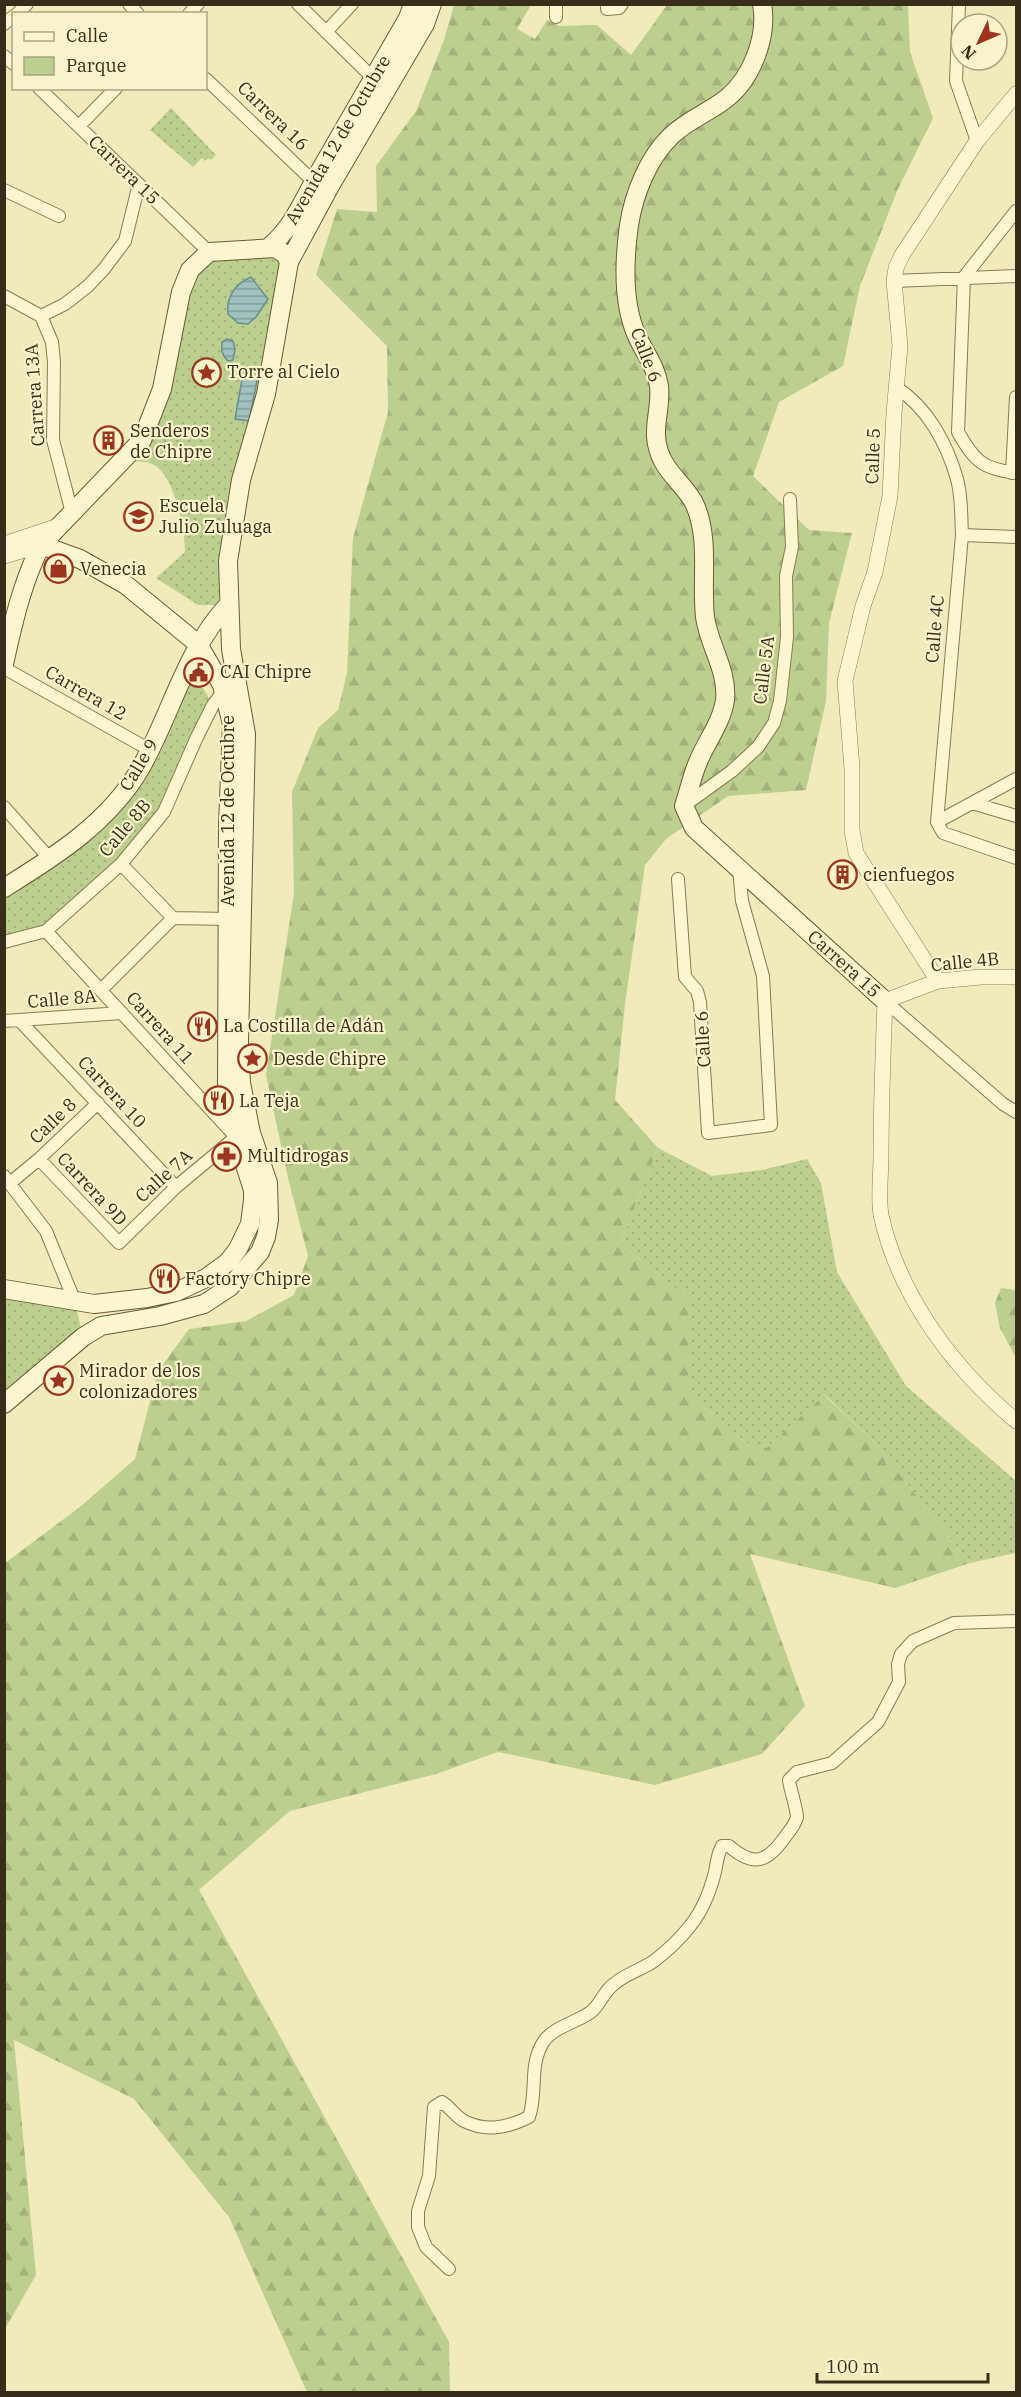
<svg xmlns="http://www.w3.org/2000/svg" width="1021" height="2397" font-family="'IBM Plex Serif',serif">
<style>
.green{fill:url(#green-dots)}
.forest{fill:url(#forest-firs)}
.water{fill:url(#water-rules);stroke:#678f8c;stroke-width:1.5}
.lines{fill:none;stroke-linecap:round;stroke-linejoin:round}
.minor-casing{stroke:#897a54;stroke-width:14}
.tertiary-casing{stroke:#897a54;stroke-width:16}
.secondary-casing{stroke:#6b5a37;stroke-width:20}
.minor{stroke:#fbf6cf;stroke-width:12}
.tertiary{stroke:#fbf6cf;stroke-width:15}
.secondary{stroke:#fbf6cf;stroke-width:18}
.labels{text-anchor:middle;stroke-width:4.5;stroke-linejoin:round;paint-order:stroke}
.street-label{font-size:18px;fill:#372d1a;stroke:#f8f3cb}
.poi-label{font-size:18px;fill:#372d1a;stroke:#f8f3cb;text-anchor:start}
</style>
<defs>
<pattern id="green-dots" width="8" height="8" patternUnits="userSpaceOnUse" patternTransform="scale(1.5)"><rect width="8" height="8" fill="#bdcf8f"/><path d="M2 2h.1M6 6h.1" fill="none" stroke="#a3b27b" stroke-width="1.8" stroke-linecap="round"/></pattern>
<pattern id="forest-firs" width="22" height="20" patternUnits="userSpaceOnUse" patternTransform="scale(1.5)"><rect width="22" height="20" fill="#bdcf8f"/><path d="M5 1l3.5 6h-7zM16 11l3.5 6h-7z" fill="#a3b27b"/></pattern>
<pattern id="water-rules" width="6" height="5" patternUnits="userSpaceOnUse" patternTransform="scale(1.5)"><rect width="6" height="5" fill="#a0c1bd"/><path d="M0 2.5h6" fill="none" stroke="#839d99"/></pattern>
</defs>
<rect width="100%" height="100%" fill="#f1eabb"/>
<path class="green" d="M 171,108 L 216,155 L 211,160 L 208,158 L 205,161 L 202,158 L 193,167 L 150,130 Z
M 259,249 L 289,262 L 218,605 L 198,605 L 156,578 L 185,552 C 185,529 175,480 156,466 C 147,460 133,462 123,461 L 178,356 L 171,346 L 181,292 L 209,252 Z
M 193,671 L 213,705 L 176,787 L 121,864 L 46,931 L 5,942 L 5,888 L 103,817 Z
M 658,1148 L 712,1176 L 762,1170 L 807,1159 L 821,1183 L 837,1272 L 906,1386 L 1016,1481 L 1015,1553 L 970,1563 L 873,1441 L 825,1395 L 760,1454 L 688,1394 L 688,1298 L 620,1244 Z
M 5,1289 L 75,1302 L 83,1337 L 5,1404 Z"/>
<path class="forest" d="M 454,5 L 531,5 L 517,29 L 535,39 L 547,20 L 559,26 L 597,25 L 631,55 L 667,5 L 908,5 L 910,52 L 933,118 L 897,191 L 860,286 L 843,366 L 779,402 L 753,476 L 809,530 L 852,533 L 829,623 L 826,701 L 806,790 L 728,796 L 666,839 L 645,865 L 625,1004 L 615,1100 L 658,1148 L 620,1244 L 688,1298 L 688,1394 L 760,1454 L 824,1395 L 873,1441 L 970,1563 L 895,1588 L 750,1554 L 805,1706 L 762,1754 L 655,1785 L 498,1752 L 436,1774 L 290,1811 L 199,1890 L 449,2342 L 450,2392 L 307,2392 L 229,2217 L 134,2099 L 14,2040 L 36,2275 L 5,2329 L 5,1563 L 80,1507 L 135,1459 L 158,1371 L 189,1329 L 246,1321 L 294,1295 L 308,1256 L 288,1178 L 266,1075 L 294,893 L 292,792 L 318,728 L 338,710 L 347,673 L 353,538 L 388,412 L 387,346 L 316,275 L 337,209 L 377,212 L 376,166 L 416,111 L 444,40 Z
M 1001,1288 L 1016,1290 L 1016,1358 L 1000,1328 L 995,1303 Z"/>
<path class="water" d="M 251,277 L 268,299 L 256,317 L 248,324 L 238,323 L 228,314 C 226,297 235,284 251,277 Z
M 227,339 L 233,341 L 235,349 L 233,360 L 228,361 C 222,355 221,350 222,342 Z
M 244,368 L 259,371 L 249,421 L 235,419 Z"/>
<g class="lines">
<defs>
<path id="minor" d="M 129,4 L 138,14
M 298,4 L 378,83
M 607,4 L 607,9 L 619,8 L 622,4
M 959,4 L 956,81 L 977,141
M 17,14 L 27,4
M 189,14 L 198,4
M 556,17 L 556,4
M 4,24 L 14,16
M 326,32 L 352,4
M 4,56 L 14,64
M 206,79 L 313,181
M 39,88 L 209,252
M 79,126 L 116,88
M 4,190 L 59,216
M 1016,211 L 964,277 L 958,432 C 974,461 983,469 1016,473
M 894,281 L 1016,276
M 4,296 L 41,316 L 52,342 L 54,362 L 53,440 L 72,513
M 41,316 L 65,304 L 88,286 L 104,269 L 125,241 L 139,184
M 897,388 C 928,408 947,444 957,479 C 962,497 961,517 962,535 L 937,822 L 943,833 L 1016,858
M 1012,473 L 1016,397
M 962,535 L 1016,537
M 4,668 L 150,750
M 972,803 L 1016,816
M 685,805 L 732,771 L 758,747 L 774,723 L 780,701 L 787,637 L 786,576 L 792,547 L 790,499
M 4,807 L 50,859
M 937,822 L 1016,779
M 121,864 L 173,918 L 228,919
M 678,879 L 685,977 L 697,991 L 700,1002 L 708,1133 L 771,1125 L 763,976 L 742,901 L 739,869
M 46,931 L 236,1137
M 4,942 L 46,931 L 121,864 L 164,812 L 197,737 L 213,705 L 224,690
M 101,990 L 173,918
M 885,1001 L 1003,1104 L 1016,1112
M 4,1021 L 122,1013
M 20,1021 L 176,1187
M 39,1159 L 119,1243 L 176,1187 L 236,1137 L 242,1135
M 4,1176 L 46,1231 L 75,1302
M 4,1183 L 10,1183 L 39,1159 L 98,1103
M 449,2269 L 426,2247 L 418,2227 L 418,2211 L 429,2176 L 434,2107 L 442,2102 C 450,2107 456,2117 464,2121 C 486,2132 507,2128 529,2117 C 538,2092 528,2065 544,2041 C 554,2027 577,2022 591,2012 C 600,2005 604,1991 614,1984 C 627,1973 641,1970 654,1961 C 667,1951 680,1939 690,1926 C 703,1910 710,1892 715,1872 C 717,1863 717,1855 722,1846 L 729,1846 C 753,1867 767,1863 785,1837 C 789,1832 796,1823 797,1817 C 797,1810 790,1789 789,1780 L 797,1772 L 832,1763 L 878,1722 L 899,1682 L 898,1664 L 901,1654 L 913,1641 L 954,1623 L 1016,1621"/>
<path id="tertiary" d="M 4,544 L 61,525
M 4,556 L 41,545
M 1016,977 L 981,977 L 938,981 L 885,1001 C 883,1053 881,1104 881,1156 C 881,1175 878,1197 881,1215 C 899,1297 954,1369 1016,1421
M 938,981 L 856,853 L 852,830 L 852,768 L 845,681 L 863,606 L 875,572 L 890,496 L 894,413 L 900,346 L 894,281 L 896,268 L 902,255 L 977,141 L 1016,94"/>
<path id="secondary" d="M 762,4 C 768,36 752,78 727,98 C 710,112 687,120 671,136 C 648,158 634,194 629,225 C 624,261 622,303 637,336 C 645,354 656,366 659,386 C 662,413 648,432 663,461 C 671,477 688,489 695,505 C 710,539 701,581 705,617 C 709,646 728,670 725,700 C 722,722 706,742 698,762 C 692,776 689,791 684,806 L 694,828 L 885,1001
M 268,248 C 294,227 304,198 321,169 C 350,119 379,69 408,18 L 413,4
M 4,664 C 13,623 22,583 41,545 L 142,440 L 162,389 L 181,292 L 190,270 L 209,252 L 275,248 L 285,254 L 289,262
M 4,888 C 56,856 109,822 140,769 C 171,715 185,651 228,605
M 4,1289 L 94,1304 L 147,1298 L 176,1292 L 206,1278 L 228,1262 L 238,1249 L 250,1224 L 253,1200 L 253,1190 L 236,1137 L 227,1084 L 228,825 L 232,724 L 222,685 L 198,644 L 126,585 L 80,559 L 41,545
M 4,1404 L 83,1337 L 101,1326 L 160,1316 L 204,1304 L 230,1287 L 260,1252 L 266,1237 L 269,1220 L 268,1183 L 251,1133 L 241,1083 L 239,1041 L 246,734 L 231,649 L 228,561 L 241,480 L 266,394 L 289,262 L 330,186 L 425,24 L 432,4"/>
</defs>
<use href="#minor" class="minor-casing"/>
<use href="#tertiary" class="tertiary-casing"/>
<use href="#secondary" class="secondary-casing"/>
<use href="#minor" class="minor"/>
<use href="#tertiary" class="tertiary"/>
<use href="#secondary" class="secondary"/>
</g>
<defs>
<symbol id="sight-ring" viewBox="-11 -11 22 22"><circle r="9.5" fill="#f8f3cb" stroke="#9d341f" stroke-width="1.5"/><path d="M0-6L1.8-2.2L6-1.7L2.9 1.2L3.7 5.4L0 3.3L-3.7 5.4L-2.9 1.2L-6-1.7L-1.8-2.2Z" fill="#9d341f"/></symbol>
<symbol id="building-ring" viewBox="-11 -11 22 22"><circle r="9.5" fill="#f8f3cb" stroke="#9d341f" stroke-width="1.5"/><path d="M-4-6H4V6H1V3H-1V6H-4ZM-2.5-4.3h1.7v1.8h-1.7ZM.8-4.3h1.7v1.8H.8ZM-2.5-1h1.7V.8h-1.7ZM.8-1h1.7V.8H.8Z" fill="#9d341f"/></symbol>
<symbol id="school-ring" viewBox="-11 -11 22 22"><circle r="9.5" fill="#f8f3cb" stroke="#9d341f" stroke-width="1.5"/><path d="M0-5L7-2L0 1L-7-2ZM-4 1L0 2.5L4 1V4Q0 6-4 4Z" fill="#9d341f"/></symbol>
<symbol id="shop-ring" viewBox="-11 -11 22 22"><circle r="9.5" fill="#f8f3cb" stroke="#9d341f" stroke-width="1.5"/><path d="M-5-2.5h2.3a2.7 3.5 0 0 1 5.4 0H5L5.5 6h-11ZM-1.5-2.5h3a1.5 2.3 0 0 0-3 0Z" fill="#9d341f"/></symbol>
<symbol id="civic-ring" viewBox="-11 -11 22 22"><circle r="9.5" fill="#f8f3cb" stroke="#9d341f" stroke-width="1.5"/><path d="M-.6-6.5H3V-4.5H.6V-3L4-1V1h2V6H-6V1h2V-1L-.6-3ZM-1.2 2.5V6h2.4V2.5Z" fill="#9d341f"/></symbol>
<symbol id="restaurant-ring" viewBox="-11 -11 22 22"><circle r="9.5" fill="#f8f3cb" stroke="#9d341f" stroke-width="1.5"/><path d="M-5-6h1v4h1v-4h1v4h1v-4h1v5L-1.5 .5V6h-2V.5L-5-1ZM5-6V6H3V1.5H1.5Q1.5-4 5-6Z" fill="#9d341f"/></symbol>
<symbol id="pharmacy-ring" viewBox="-11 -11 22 22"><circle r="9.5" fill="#f8f3cb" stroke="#9d341f" stroke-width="1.5"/><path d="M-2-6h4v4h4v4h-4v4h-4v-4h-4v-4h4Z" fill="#9d341f"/></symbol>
</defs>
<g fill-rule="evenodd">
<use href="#sight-ring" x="190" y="356" width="33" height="33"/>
<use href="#building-ring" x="92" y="424" width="33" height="33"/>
<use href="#school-ring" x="122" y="500" width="33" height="33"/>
<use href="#shop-ring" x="42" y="552" width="33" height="33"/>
<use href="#civic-ring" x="182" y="656" width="33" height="33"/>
<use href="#building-ring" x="826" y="858" width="33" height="33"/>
<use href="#restaurant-ring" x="186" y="1010" width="33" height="33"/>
<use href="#sight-ring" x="236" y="1042" width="33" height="33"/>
<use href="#restaurant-ring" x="202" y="1084" width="33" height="33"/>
<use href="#pharmacy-ring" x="210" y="1140" width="33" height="33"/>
<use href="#restaurant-ring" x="148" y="1262" width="33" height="33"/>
<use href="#sight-ring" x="42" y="1364" width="33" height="33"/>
</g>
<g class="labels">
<g class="street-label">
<text transform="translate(273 116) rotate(44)" y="6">Carrera 16</text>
<text transform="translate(338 140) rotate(-60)" y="6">Avenida 12 de Octubre</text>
<text transform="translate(124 170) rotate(44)" y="6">Carrera 15</text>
<text transform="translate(646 355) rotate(69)" y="6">Calle 6</text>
<text transform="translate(35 395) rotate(-94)" y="6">Carrera 13A</text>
<text transform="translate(873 456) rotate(-88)" y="6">Calle 5</text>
<text transform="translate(935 629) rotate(-85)" y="6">Calle 4C</text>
<text transform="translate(764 670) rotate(-83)" y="6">Calle 5A</text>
<text transform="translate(86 693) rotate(30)" y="6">Carrera 12</text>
<text transform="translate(139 765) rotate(-59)" y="6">Calle 9</text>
<text transform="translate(228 811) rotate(-90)" y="6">Avenida 12 de Octubre</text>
<text transform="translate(125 828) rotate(-50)" y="6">Calle 8B</text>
<text transform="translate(965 962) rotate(-6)" y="6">Calle 4B</text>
<text transform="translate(844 964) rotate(42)" y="6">Carrera 15</text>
<text transform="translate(62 999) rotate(-5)" y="6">Calle 8A</text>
<text transform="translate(160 1028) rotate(48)" y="6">Carrera 11</text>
<text transform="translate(703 1039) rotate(-93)" y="6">Calle 6</text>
<text transform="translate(112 1092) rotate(47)" y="6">Carrera 10</text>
<text transform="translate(53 1121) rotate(-44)" y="6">Calle 8</text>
<text transform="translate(164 1176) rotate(-42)" y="6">Calle 7A</text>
<text transform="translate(92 1189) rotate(47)" y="6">Carrera 9D</text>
</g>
<g class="poi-label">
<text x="227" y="378">Torre al Cielo</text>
<text x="130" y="437">Senderos<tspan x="130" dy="21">de Chipre</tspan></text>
<text x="159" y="512">Escuela<tspan x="159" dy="21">Julio Zuluaga</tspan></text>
<text x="80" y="575">Venecia</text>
<text x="220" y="678">CAI Chipre</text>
<text x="863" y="881">cienfuegos</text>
<text x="223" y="1032">La Costilla de Adán</text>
<text x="273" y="1065">Desde Chipre</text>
<text x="239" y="1107">La Teja</text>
<text x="247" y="1162">Multidrogas</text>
<text x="185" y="1285">Factory Chipre</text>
<text x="79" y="1377">Mirador de los<tspan x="79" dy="21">colonizadores</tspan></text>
</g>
</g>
<rect width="1021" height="2397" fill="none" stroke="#372d1a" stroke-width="12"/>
<rect x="12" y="12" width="195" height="78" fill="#f8f3cb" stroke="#aba484" stroke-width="1.5"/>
<rect x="24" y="32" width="30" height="9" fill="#fbf6cf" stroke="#aba484" stroke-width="1.5"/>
<text x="66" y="42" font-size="18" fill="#372d1a">Calle</text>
<rect x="24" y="57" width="30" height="18" fill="#bdcf8f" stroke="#aba484" stroke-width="1.5"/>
<text x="66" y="72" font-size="18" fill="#372d1a">Parque</text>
<g transform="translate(979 42) rotate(226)"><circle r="28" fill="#f8f3cb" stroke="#aba484" stroke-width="1.5"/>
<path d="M0-4.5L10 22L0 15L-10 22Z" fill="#9d341f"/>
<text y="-9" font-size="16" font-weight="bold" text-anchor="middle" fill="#372d1a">N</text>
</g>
<path d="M817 2373v9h171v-9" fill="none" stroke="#372d1a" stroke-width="3"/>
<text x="826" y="2373" font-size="18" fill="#372d1a" stroke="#f8f3cb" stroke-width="4.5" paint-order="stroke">100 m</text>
</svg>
